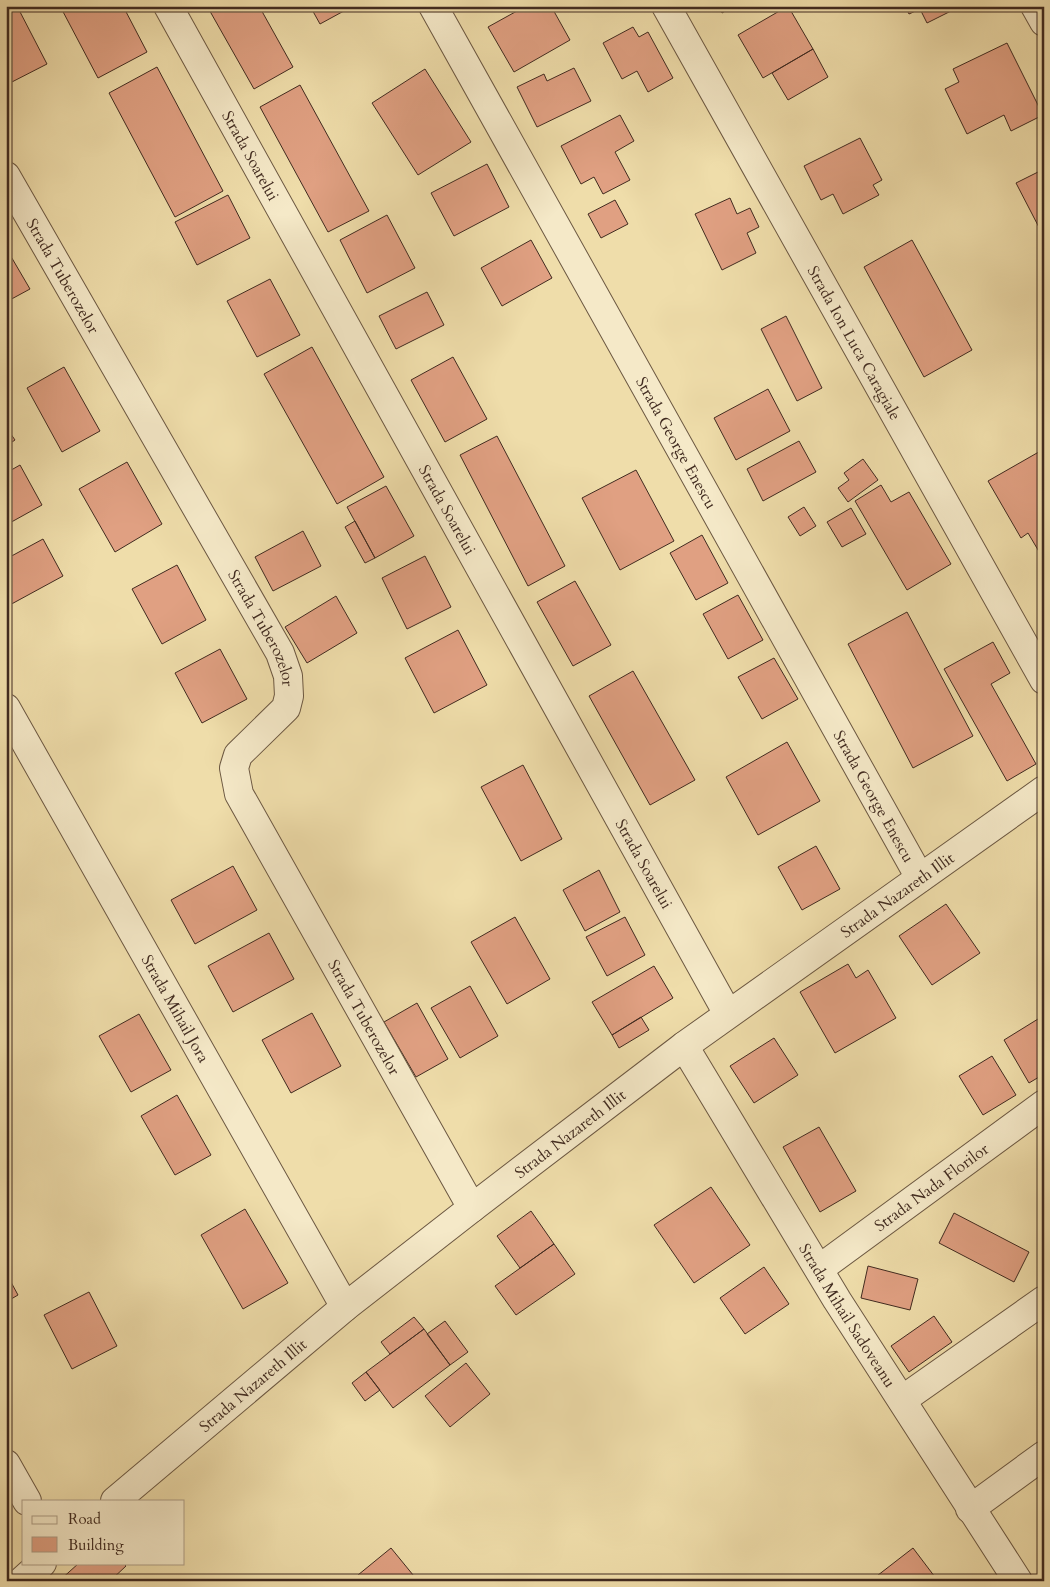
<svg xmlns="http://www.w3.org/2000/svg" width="1050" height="1587" font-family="Cardo,serif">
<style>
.building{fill:#e0a082;stroke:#412b20}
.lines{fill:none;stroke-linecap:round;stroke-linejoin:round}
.street-casing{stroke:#6c5842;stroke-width:30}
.street{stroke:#f5e9c8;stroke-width:28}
.labels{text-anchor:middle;stroke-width:4;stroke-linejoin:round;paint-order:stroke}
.street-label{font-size:16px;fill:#412b20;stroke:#f5e9c8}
</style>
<rect width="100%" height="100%" fill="#efddaa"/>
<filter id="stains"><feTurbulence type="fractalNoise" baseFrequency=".004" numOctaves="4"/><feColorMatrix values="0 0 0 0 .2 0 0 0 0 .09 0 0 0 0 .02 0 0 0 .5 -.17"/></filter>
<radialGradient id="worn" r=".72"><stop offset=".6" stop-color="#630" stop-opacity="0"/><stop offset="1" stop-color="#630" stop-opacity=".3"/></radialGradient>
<path class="building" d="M 60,6 L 123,6 L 147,52 L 98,78 Z
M 207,6 L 259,6 L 293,67 L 254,89 Z
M 310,6 L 353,6 L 320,24 Z
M 526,6 L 551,6 L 570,40 L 514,72 L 488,27 Z
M 719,6 L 734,6 L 722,13 Z
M 788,6 L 813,49 L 763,78 L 738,35 Z
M 905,6 L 961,6 L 927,23 L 920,9 L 909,14 Z
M 18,8 L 47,64 L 6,85 L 6,14 Z
M 633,27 L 639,37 L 648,32 L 673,78 L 648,92 L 637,71 L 622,79 L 603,43 Z
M 1007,43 L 1043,115 L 1011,131 L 1004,115 L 967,134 L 945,89 L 959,82 L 953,69 Z
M 813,49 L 828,77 L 788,100 L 772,73 Z
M 157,67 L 223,191 L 175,217 L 109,93 Z
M 574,68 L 591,101 L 537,127 L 517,87 L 544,74 L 547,81 Z
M 425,69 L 471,142 L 418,175 L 372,103 Z
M 300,85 L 369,211 L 328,232 L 260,107 Z
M 620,115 L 634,141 L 615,152 L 630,180 L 603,194 L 594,177 L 581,184 L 561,146 Z
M 860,138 L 882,180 L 873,185 L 879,195 L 843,214 L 833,194 L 821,200 L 804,166 Z
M 487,164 L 509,207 L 454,236 L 431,193 Z
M 1044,169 L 1044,237 L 1016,183 Z
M 228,195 L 250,238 L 197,265 L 175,222 Z
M 730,198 L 737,214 L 750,208 L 759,227 L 747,233 L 756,253 L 722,270 L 695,214 Z
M 615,200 L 628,224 L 601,238 L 588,214 Z
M 387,215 L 415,268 L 367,293 L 340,240 Z
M 531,240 L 552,278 L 502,306 L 481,268 Z
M 912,240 L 972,350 L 924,377 L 864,267 Z
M 6,248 L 30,289 L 6,302 Z
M 270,279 L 300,335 L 257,357 L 227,301 Z
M 427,292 L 444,325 L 396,349 L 379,316 Z
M 786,316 L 822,388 L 797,401 L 761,329 Z
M 312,347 L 384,477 L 337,504 L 264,374 Z
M 453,357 L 487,419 L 445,442 L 411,380 Z
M 64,367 L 100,431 L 62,452 L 27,388 Z
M 768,389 L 790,431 L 736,460 L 714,418 Z
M 6,427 L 15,440 L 6,446 Z
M 497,436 L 565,566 L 528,586 L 460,455 Z
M 799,441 L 816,472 L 763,501 L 747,469 Z
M 1044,449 L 1044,560 L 1028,533 L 1021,538 L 988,481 Z
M 863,459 L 878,480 L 848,502 L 838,488 L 849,480 L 844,473 Z
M 127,462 L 162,524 L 115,552 L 79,489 Z
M 20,465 L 42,505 L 6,525 L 6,473 Z
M 636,470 L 674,541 L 620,570 L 582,498 Z
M 881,485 L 891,502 L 909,492 L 951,564 L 907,590 L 855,501 Z
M 386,486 L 414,536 L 375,558 L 347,507 Z
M 804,507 L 816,526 L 800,536 L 788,517 Z
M 851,508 L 866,534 L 842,547 L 827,522 Z
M 355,521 L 375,558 L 365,563 L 345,527 Z
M 303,531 L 321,566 L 273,591 L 255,557 Z
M 702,535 L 728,583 L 696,600 L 670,553 Z
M 43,539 L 63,576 L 6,607 L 6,559 Z
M 425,556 L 451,607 L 407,629 L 382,578 Z
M 177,565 L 206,620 L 162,644 L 132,589 Z
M 575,581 L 611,645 L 573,666 L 537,602 Z
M 738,595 L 763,640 L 728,659 L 703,614 Z
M 336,596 L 357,633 L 307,663 L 285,627 Z
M 907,612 L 973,736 L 913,768 L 848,644 Z
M 458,630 L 487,685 L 434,713 L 405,658 Z
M 993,642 L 1010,673 L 991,684 L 1036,764 L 1007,781 L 944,669 Z
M 220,649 L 247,699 L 202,723 L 175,673 Z
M 774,658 L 798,699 L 762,719 L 738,677 Z
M 633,671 L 695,780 L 650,805 L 589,696 Z
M 787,742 L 820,801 L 758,835 L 726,777 Z
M 523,765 L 562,839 L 521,861 L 481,787 Z
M 816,846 L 840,889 L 802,910 L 778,867 Z
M 233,866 L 257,910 L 195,944 L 171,900 Z
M 599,870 L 620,912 L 585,931 L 563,890 Z
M 946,904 L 980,953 L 932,985 L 899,936 Z
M 515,917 L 550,979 L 507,1004 L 471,942 Z
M 625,917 L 645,955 L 607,976 L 586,937 Z
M 269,933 L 294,979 L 233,1012 L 208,966 Z
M 848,964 L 856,978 L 868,970 L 896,1018 L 835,1053 L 800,992 Z
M 654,966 L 673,998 L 612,1035 L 592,1002 Z
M 470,986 L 498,1036 L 460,1058 L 431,1008 Z
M 417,1003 L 448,1059 L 416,1077 L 384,1022 Z
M 312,1013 L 341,1066 L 291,1093 L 262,1040 Z
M 139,1014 L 171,1070 L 131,1092 L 99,1036 Z
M 641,1017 L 649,1030 L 619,1048 L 612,1035 Z
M 1038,1019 L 1044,1029 L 1044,1074 L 1029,1083 L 1004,1040 Z
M 774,1038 L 798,1075 L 754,1103 L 730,1066 Z
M 992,1056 L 1016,1095 L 983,1115 L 959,1076 Z
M 177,1095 L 211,1155 L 175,1175 L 141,1116 Z
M 819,1127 L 856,1191 L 820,1212 L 783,1147 Z
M 711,1187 L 750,1245 L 694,1283 L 654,1225 Z
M 245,1209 L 288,1283 L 243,1309 L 201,1235 Z
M 531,1211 L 554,1244 L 520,1268 L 497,1236 Z
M 954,1213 L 1029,1252 L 1014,1282 L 939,1243 Z
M 554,1244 L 575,1274 L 516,1315 L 495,1286 Z
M 868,1266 L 918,1279 L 910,1310 L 861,1298 Z
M 764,1267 L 789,1304 L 745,1334 L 720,1298 Z
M 6,1273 L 18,1295 L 6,1302 Z
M 89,1292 L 117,1346 L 72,1369 L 44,1315 Z
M 934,1316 L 952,1342 L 909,1372 L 891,1346 Z
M 414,1317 L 424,1329 L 390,1354 L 381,1342 Z
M 445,1321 L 468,1352 L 450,1365 L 427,1334 Z
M 424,1329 L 450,1365 L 393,1408 L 366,1372 Z
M 466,1363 L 490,1394 L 450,1427 L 425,1396 Z
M 366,1372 L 380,1390 L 365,1401 L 352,1383 Z
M 391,1548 L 418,1581 L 363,1581 L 358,1575 Z
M 913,1548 L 938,1581 L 874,1581 L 873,1579 Z
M 79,1563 L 123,1563 L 126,1566 L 110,1581 L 59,1581 Z"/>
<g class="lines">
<defs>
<g id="street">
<path id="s1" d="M 168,6 L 728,1014"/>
<path id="s2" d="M 433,6 L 920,878"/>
<path id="s3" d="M 666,6 L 1044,680"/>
<path d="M 1035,6 L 1044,22"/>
<path id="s4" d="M 6,176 L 280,653 L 288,676 L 289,696 L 286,708 L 238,755 L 234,768 L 239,794 L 472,1208"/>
<path id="s5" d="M 6,708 L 345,1307"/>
<path id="s6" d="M 684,1046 L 837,1300 L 1018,1581"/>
<path id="s7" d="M 819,1269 L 1044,1104"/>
<path d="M 902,1400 L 1044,1300"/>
<path d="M 6,1464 L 27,1501"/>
<path id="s8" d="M 115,1501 L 345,1307 L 472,1208 L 684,1046 L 1044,790"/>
<path d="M 970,1509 L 1044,1455"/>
<path d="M 22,1581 L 42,1563"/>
</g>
</defs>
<use href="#street" class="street-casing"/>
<use href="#street" class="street"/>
</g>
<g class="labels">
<g class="street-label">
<text dy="6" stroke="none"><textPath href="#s1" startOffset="171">Strada Soarelui</textPath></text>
<text dy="6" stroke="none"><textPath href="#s4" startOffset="115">Strada Tuberozelor</textPath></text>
<text dy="6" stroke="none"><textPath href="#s3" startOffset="386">Strada Ion Luca Caragiale</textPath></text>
<text dy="6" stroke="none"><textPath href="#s2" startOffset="500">Strada George Enescu</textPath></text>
<text dy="6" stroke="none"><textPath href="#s1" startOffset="576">Strada Soarelui</textPath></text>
<text dy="6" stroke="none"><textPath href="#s4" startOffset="520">Strada Tuberozelor</textPath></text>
<text dy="6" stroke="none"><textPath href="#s2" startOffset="905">Strada George Enescu</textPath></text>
<text dy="6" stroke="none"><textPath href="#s1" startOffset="981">Strada Soarelui</textPath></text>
<text dy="6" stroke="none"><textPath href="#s8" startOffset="990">Strada Nazareth Illit</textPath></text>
<text dy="6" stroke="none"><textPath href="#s5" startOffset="345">Strada Mihail Jora</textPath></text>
<text dy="6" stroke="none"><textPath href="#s4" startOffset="970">Strada Tuberozelor</textPath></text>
<text dy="6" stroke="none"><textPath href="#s8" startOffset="585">Strada Nazareth Illit</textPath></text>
<text dy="6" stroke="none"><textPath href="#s7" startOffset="139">Strada Nada Florilor</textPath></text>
<text dy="6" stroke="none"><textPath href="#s6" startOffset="315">Strada Mihail Sadoveanu</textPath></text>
<text dy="6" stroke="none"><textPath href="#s8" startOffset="180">Strada Nazareth Illit</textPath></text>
</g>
</g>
<rect width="1050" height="1587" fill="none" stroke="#efddaa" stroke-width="25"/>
<rect x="8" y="8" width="1035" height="1572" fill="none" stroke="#412b20" stroke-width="2.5"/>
<rect x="12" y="12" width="1025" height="1562" fill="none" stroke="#412b20"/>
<rect x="22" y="1500" width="162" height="65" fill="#f5e9c8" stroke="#ad9d85"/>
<rect x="32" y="1516" width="25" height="8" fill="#f5e9c8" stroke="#ad9d85"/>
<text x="68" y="1524" font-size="15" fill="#412b20">Road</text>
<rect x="32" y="1537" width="25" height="15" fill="#e0a082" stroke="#ad9d85"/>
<text x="68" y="1550" font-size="15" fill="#412b20">Building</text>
<rect width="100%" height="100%" filter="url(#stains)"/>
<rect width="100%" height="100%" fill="url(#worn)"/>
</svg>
